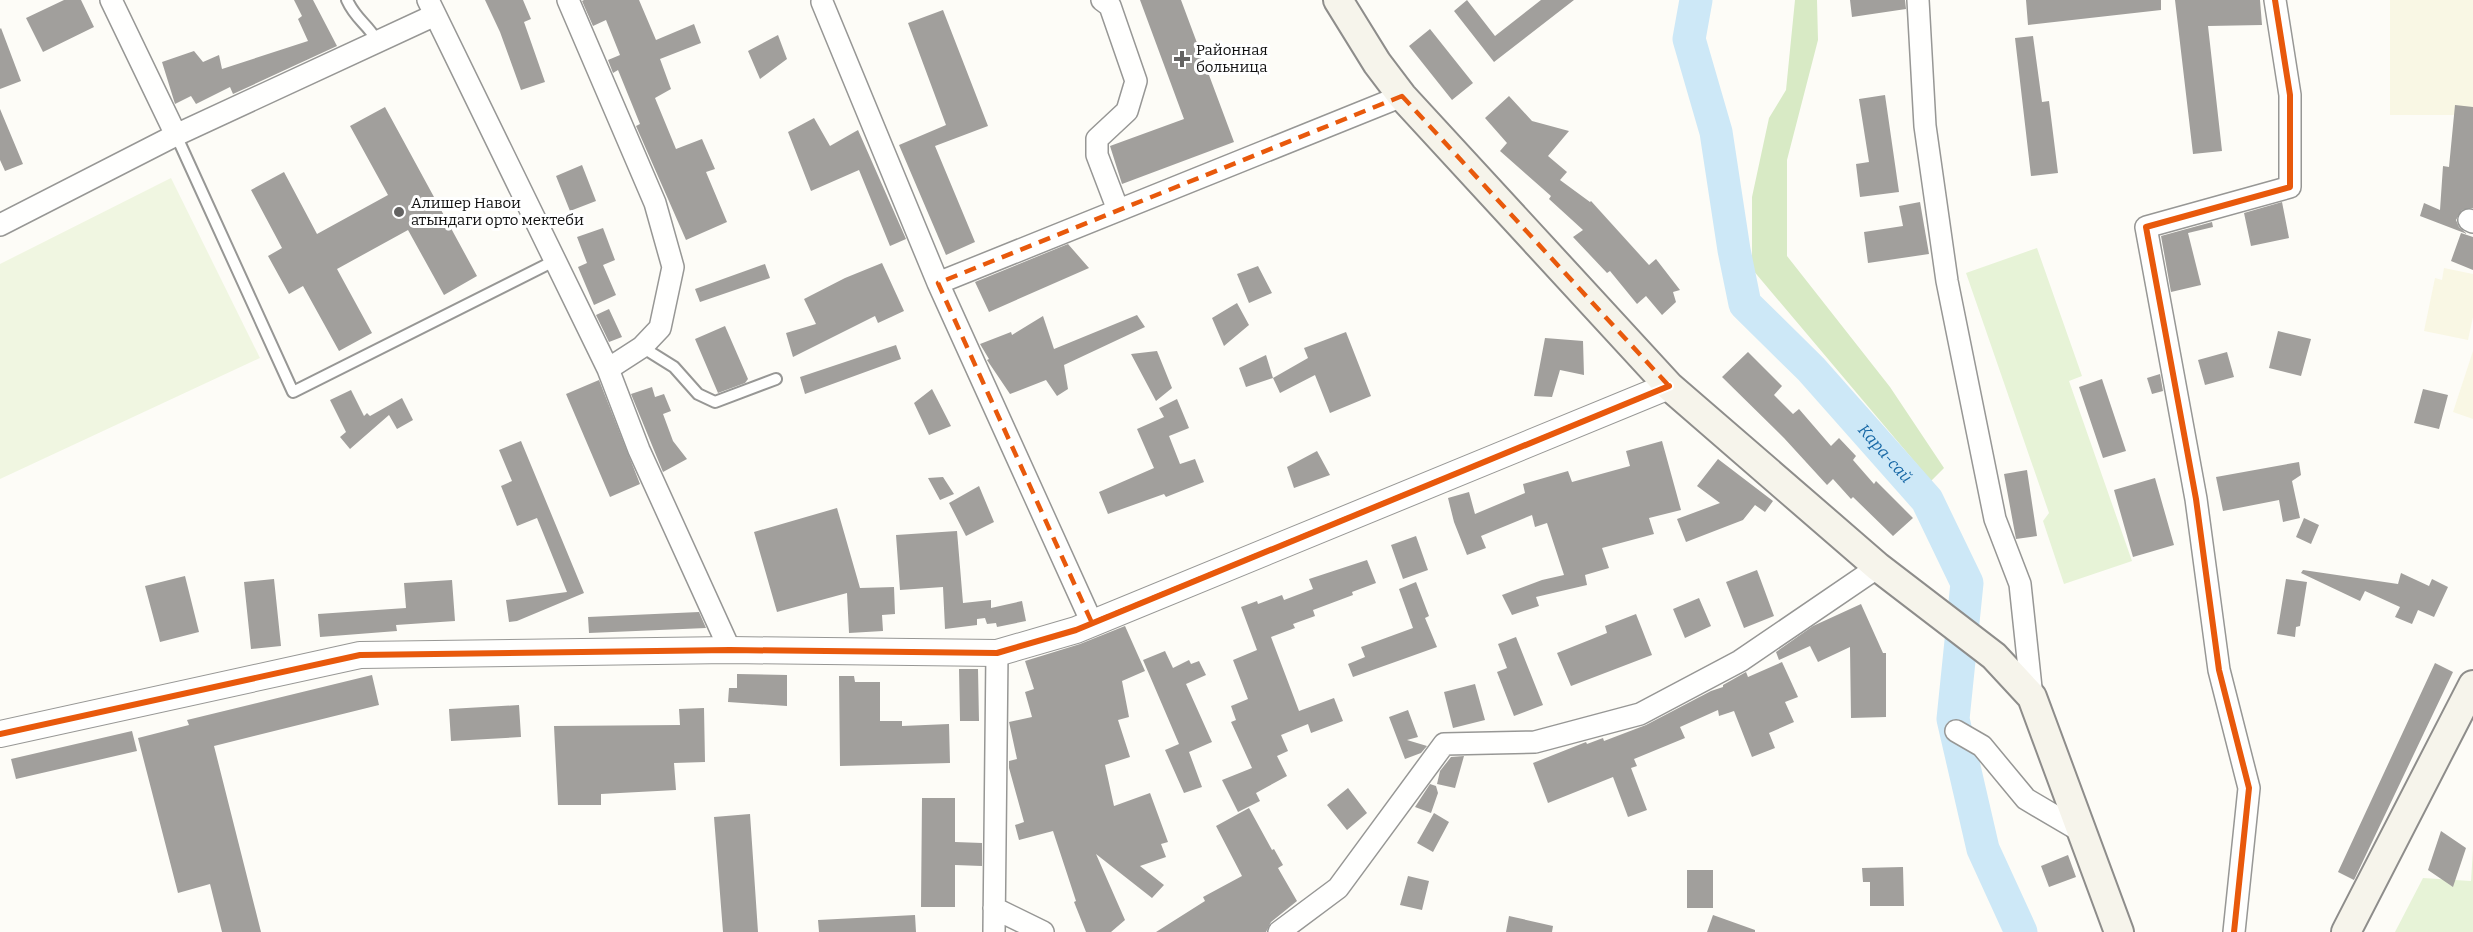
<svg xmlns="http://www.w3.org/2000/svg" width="2473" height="932" font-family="Bitter,serif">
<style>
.farmland{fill:#f9f7e4}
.green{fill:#e7f3d7}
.forest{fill:#d8eac5}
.pitch{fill:#f0f6e1}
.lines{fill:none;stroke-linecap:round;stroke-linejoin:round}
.river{stroke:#cde8f7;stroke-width:33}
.building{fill:#a19f9c}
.service-casing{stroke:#979795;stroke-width:14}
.minor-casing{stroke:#979795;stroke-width:24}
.tertiary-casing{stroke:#979795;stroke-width:28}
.secondary-casing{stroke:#8e8d8b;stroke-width:32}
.service{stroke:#fffffe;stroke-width:10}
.minor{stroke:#fffffe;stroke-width:21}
.tertiary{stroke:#fffffe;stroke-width:26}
.secondary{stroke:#f6f4eb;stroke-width:28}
.cycleway-casing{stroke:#fff;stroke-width:10}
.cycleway{stroke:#e8590c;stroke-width:6}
.marked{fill:none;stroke:#e8590c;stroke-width:4.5;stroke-dasharray:12 8;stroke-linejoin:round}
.poi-dot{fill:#646362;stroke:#fff;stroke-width:2}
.labels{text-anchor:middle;stroke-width:6;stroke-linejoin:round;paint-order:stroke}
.poi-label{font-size:15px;fill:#111;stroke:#fff;text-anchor:start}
.water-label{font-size:16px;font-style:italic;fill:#1768a6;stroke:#fff}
</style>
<rect width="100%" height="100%" fill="#fdfcf7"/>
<path class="farmland" d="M 2390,0 L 2473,0 L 2473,115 L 2390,115 Z
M 2444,268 L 2473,274 L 2473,317 L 2468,340 L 2424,331 L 2435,278 L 2442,280 Z
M 2473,351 L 2473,419 L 2453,412 Z"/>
<path class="green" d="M 2037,248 L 2082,376 L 2069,381 L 2132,561 L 2064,584 L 2043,521 L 2049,513 L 1966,273 Z
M 2473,850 L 2473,932 L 2395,932 L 2423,878 L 2471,881 Z"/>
<path class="forest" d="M 1795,0 L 1817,0 L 1818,40 L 1787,160 L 1787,256 L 1890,387 L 1944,468 L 1931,481 L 1752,269 L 1752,197 L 1769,118 L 1786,90 Z"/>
<path class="pitch" d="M 171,178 L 260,358 L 0,479 L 0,264 Z"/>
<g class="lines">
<path class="river" id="s1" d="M 1696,0 L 1689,39 L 1716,132 L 1734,250 L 1745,304 L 1811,369 L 1927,500 L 1967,583 L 1953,719 L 1983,849 L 2021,932"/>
</g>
<path class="building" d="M 64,0 L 81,0 L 94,27 L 43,52 L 26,18 Z
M 294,0 L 313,0 L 337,46 L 233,94 L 230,87 L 196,104 L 191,96 L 175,104 L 162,62 L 194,51 L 203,62 L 219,55 L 222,69 L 308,41 L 298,19 L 302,16 Z
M 485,0 L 523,0 L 531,19 L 524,22 L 545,82 L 521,90 L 500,32 Z
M 584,0 L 639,0 L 656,40 L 694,24 L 701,43 L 660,59 L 671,89 L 655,98 L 676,149 L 702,139 L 715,169 L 706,172 L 727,222 L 686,240 L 636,126 L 640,124 L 618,70 L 613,73 L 608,60 L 620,55 L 606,20 L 593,26 L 582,1 Z
M 1140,0 L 1181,0 L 1234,142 L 1122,184 L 1110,146 L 1184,119 Z
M 1467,0 L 1495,36 L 1541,0 L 1574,0 L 1494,62 L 1454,11 Z
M 1850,0 L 1905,0 L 1906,9 L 1852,17 Z
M 2026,0 L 2161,0 L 2161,10 L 2028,25 Z
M 2175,0 L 2260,0 L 2262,25 L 2208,26 L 2222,151 L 2193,154 Z
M 943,10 L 988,126 L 935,146 L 975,242 L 946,255 L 899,145 L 946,125 L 908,23 Z
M 1,28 L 21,81 L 0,89 L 0,29 Z
M 1430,29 L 1473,83 L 1452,100 L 1409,46 Z
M 778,35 L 787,59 L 760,79 L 748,51 Z
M 2033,36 L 2042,102 L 2049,101 L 2058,173 L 2031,176 L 2015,38 Z
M 1885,95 L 1899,192 L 1860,197 L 1856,164 L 1869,162 L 1859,99 Z
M 1509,96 L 1532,121 L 1569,131 L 1548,156 L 1567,172 L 1560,180 L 1590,202 L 1591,201 L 1649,265 L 1656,259 L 1680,290 L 1673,292 L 1676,302 L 1662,315 L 1646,296 L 1637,304 L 1610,271 L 1607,273 L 1573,237 L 1583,230 L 1549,199 L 1551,196 L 1500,151 L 1507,143 L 1485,118 Z
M 2455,105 L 2473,107 L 2473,208 L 2462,210 L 2456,220 L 2459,227 L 2467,234 L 2420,216 L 2424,203 L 2440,210 L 2443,166 L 2449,167 Z
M 385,107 L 477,276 L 444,295 L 408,230 L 337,269 L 372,333 L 339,351 L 303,286 L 289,294 L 268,256 L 282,248 L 251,190 L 284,172 L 317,234 L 388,195 L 350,126 Z
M 0,109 L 23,164 L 5,171 L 0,160 Z
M 814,118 L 830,146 L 858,130 L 906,239 L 890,246 L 859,170 L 811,191 L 788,132 Z
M 582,165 L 596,201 L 570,211 L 556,176 Z
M 1920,202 L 1929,254 L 1868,263 L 1864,232 L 1903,226 L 1899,206 Z
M 2282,202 L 2289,238 L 2251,246 L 2244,213 Z
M 2212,222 L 2213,227 L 2188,233 L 2201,285 L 2171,292 L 2161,236 Z
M 603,228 L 615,260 L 603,265 L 616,295 L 594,305 L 578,267 L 587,263 L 577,237 Z
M 2461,233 L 2473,237 L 2473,270 L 2451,261 Z
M 1068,244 L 1089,268 L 989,312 L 975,282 Z
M 882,263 L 904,311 L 878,323 L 875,316 L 793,357 L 786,333 L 816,324 L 804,299 L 845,278 Z
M 765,264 L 770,278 L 700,302 L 695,289 Z
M 1258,266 L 1272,293 L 1249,303 L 1237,274 Z
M 1237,303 L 1249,325 L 1224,346 L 1212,318 Z
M 609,309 L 622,337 L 609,342 L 596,315 Z
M 1137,315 L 1145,327 L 1064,365 L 1068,389 L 1057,396 L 1046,380 L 1010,394 L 987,360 L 989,359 L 980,344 L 1011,332 L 1012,335 L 1043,316 L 1054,349 Z
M 725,326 L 748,379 L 745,383 L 718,393 L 695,339 Z
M 2278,331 L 2311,339 L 2301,376 L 2269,368 Z
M 1346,332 L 1371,396 L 1330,413 L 1315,375 L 1280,393 L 1273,378 L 1308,358 L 1304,348 Z
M 1545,338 L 1583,341 L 1584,375 L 1560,370 L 1552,397 L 1534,396 Z
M 896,345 L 901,359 L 805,394 L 800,377 Z
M 1157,351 L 1172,388 L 1156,401 L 1131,354 Z
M 1748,352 L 1782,386 L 1774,395 L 1793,414 L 1799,409 L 1831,446 L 1839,438 L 1856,456 L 1853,460 L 1874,484 L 1876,481 L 1913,518 L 1893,536 L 1853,497 L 1851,499 L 1833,479 L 1827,485 L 1784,438 L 1722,377 Z
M 2227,352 L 2234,377 L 2205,385 L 2198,360 Z
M 1266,355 L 1273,378 L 1246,387 L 1239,368 Z
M 2160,374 L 2163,391 L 2152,394 L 2147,378 Z
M 2102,379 L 2126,451 L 2103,458 L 2079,387 Z
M 599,380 L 640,484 L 610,497 L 566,394 Z
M 652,387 L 655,397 L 664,394 L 671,411 L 663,414 L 673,441 L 687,459 L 663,472 L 631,394 Z
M 932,389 L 951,426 L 929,435 L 914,403 Z
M 2423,389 L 2448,395 L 2439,429 L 2414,423 Z
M 351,390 L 364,416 L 367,413 L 370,416 L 402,398 L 413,420 L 397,429 L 389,415 L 350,449 L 340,437 L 346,432 L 330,400 Z
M 1177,399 L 1189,428 L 1169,436 L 1180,464 L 1195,459 L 1204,482 L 1166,497 L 1164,494 L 1108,514 L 1099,492 L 1154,468 L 1137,429 L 1164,417 L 1159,408 Z
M 521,441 L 584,593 L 517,621 L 509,622 L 506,600 L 567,592 L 537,518 L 517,526 L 501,486 L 512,481 L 499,450 Z
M 1662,441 L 1681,510 L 1649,518 L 1654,534 L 1602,548 L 1609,568 L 1585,575 L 1587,585 L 1536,597 L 1539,606 L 1512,615 L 1502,595 L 1542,580 L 1564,575 L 1547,523 L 1535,527 L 1532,515 L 1481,536 L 1486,548 L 1467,555 L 1454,522 L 1448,498 L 1469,492 L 1475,514 L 1525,493 L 1523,484 L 1568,471 L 1572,482 L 1630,466 L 1626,451 Z
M 1317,451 L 1330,475 L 1294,488 L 1287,467 Z
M 1718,459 L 1773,501 L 1765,512 L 1755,505 L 1743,520 L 1686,542 L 1677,519 L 1720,503 L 1697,486 Z
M 2299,462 L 2301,475 L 2292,481 L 2300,518 L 2283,522 L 2279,500 L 2223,511 L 2216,477 Z
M 2027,470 L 2037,536 L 2016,539 L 2004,474 Z
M 943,477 L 954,494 L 940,500 L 928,478 Z
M 2155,478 L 2174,545 L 2133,557 L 2114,490 Z
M 979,486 L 994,522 L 966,536 L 949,503 Z
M 837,508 L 860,588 L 894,587 L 895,614 L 882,615 L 883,631 L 849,633 L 847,593 L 777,612 L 754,532 Z
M 2304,518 L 2319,525 L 2311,544 L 2296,537 Z
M 957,531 L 963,603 L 991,600 L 991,608 L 1022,601 L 1026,621 L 997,627 L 996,623 L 987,624 L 985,618 L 977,619 L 977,625 L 945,629 L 943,587 L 900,590 L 896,535 Z
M 1416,536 L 1428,570 L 1403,579 L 1391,545 Z
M 1367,560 L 1376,583 L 1352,592 L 1353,595 L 1313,610 L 1315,616 L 1293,624 L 1295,628 L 1271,637 L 1299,711 L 1334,698 L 1343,721 L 1311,733 L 1308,724 L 1281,735 L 1288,751 L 1277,756 L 1287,776 L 1256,793 L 1260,801 L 1238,812 L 1222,780 L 1252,768 L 1231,722 L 1236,720 L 1231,706 L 1248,699 L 1233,660 L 1257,650 L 1241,607 L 1257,601 L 1258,604 L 1282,595 L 1284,600 L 1313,589 L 1309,579 Z
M 1757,570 L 1774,616 L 1744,628 L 1726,582 Z
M 2303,570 L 2398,584 L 2401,573 L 2429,586 L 2432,579 L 2448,587 L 2434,617 L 2418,610 L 2412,624 L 2395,617 L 2400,607 L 2365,591 L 2360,601 L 2301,573 Z
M 185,576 L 199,632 L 160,642 L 145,586 Z
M 274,579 L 281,646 L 251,649 L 244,582 Z
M 2286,579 L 2307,582 L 2300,626 L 2296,627 L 2295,637 L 2277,634 Z
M 452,580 L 455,621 L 396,625 L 397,631 L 320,637 L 318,614 L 406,608 L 404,583 Z
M 1416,582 L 1429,616 L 1425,618 L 1437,647 L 1353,677 L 1348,664 L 1365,657 L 1361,647 L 1413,628 L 1399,589 Z
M 1699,598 L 1711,626 L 1685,638 L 1673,609 Z
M 1861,604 L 1883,653 L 1886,653 L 1886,717 L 1851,718 L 1850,647 L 1818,662 L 1810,646 L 1779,660 L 1776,652 L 1813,626 Z
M 699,612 L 706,628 L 589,633 L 588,617 Z
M 1636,614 L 1652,655 L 1571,686 L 1557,653 L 1607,633 L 1605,626 Z
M 1125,626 L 1145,671 L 1122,681 L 1129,717 L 1118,720 L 1130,757 L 1105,765 L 1114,806 L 1150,793 L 1168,842 L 1161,844 L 1166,857 L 1140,866 L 1164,885 L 1152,898 L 1096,854 L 1125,920 L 1111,932 L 1086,932 L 1074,902 L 1076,901 L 1053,831 L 1019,840 L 1015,825 L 1024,822 L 1009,768 L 1009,761 L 1017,759 L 1009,722 L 1032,717 L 1025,692 L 1034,689 L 1025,661 L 1080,644 Z
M 1516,637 L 1543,705 L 1514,716 L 1497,672 L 1507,668 L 1498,644 Z
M 1165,651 L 1173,668 L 1189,660 L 1191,664 L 1199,661 L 1206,675 L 1186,684 L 1212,742 L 1189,752 L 1202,787 L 1184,793 L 1165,750 L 1179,744 L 1143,660 Z
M 1782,662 L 1798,697 L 1785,702 L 1794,722 L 1769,733 L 1775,748 L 1752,757 L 1734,711 L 1719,716 L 1718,710 L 1680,727 L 1685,738 L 1634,759 L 1637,766 L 1631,768 L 1647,810 L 1628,817 L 1613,777 L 1548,803 L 1533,763 L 1586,742 L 1587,744 L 1603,738 L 1604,741 L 1646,725 L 1711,691 L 1723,687 L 1723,685 L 1746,672 L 1748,677 Z
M 2435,663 L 2453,672 L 2354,880 L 2338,872 Z
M 959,669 L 978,669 L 979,721 L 960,721 Z
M 737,674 L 787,675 L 787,706 L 728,702 L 729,688 L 737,688 Z
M 372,675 L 379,705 L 214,746 L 261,932 L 222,932 L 210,884 L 178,893 L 138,738 L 189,725 L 187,720 Z
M 839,676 L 854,676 L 855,682 L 880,682 L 880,721 L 902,721 L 902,726 L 949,724 L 950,763 L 840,766 Z
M 1475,684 L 1485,720 L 1453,728 L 1444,692 Z
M 519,705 L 521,737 L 451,741 L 449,709 Z
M 704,708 L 705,762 L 674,763 L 676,790 L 601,794 L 601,805 L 558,805 L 554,726 L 680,725 L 679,709 Z
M 1408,710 L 1418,737 L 1407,740 L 1427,746 L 1421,753 L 1405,759 L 1389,717 Z
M 132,731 L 137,751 L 16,779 L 11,759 Z
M 1464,756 L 1455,788 L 1437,784 L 1440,771 L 1451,757 Z
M 1430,784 L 1436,786 L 1438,793 L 1431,813 L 1415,807 Z
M 1348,788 L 1367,813 L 1347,830 L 1327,805 Z
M 922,798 L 955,798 L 955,842 L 982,843 L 982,866 L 955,865 L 955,907 L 921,907 Z
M 1249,808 L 1272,850 L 1274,849 L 1283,865 L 1278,868 L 1297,901 L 1271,922 L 1266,932 L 1156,932 L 1205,901 L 1203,897 L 1242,876 L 1216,826 Z
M 1434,813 L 1449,822 L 1433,852 L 1417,843 Z
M 750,814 L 758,932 L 723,932 L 714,817 Z
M 2441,831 L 2466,848 L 2453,887 L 2428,870 Z
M 2068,855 L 2076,877 L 2049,887 L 2041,866 Z
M 1903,867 L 1904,906 L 1870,906 L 1870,882 L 1863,882 L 1862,868 Z
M 1687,870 L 1713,870 L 1713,908 L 1687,908 Z
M 1408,876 L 1429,881 L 1422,910 L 1400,905 Z
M 915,915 L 916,932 L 819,932 L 818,920 Z
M 1713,915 L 1755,930 L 1755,932 L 1707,932 Z
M 1509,916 L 1553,926 L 1552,932 L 1506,932 Z"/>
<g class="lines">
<defs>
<path id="service" d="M 347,0 C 356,20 367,23 377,41
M 176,135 L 293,392 L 556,260
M 642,347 L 674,367 L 698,394 L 715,402 L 776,379"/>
<path id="minor" d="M 111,0 L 176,135
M 428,0 L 608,369 L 639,450 L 730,650
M 568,0 L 655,203 L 673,267 L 660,328 L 642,347 L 608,369
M 1102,0 L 1110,6 L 1136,81 L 1127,111 L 1097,139 L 1097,155 L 1118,210
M 1918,0 L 1925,126 L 1947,281 L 1995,519 L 2020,584 L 2032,697
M 822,2 L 938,283 L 1092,623
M 2469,220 L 2473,222
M 0,225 L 176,135 L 435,15
M 938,283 L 1402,96
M 1956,731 L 1982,746 L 2026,799 L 2082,832
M 994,908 L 1043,932
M 994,932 L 997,653
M 1279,932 L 1338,888 L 1444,744 L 1535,742 L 1640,714 L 1740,661 L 1878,567
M 2234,932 L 2249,788 L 2219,670 L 2196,499 L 2146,227 L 2290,187 L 2290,95 L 2275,0"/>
<path id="tertiary" d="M 0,734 L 360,655 L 730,650 L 997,653 L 1076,630 L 1669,386"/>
<path id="secondary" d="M 1338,0 L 1377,63 L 1402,96 L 1669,386 L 1878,567 L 1994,656 L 2032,697 L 2119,932
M 2346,932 L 2473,685"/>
</defs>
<use href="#service" class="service-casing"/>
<use href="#minor" class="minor-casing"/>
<use href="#tertiary" class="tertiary-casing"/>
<use href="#secondary" class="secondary-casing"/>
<use href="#service" class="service"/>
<use href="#minor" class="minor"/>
<use href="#tertiary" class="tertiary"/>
<use href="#secondary" class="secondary"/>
<defs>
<path id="cycleway" d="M 0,734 L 360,655 L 730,650 L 997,653 L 1076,630 L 1669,386
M 2234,932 L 2249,788 L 2219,670 L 2196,499 L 2146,227 L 2290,187 L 2290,95 L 2275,0"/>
</defs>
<use href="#cycleway" class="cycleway-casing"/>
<use href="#cycleway" class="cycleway"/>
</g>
<path class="marked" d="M 1402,96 L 1669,386 L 1092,623 L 938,283 Z"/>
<g class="poi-dot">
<path d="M1179 50h6v6h6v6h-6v6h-6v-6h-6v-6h6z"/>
<circle cx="399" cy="212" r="6"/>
</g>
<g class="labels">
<g class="poi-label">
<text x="1196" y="55">Районная<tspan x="1196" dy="17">больница</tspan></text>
<text x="411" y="208">Алишер Навои<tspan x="411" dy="17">атындаги орто мектеби</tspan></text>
</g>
<g class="water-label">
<text dy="6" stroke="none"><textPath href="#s1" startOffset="516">Кара-сай</textPath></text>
</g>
</g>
</svg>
